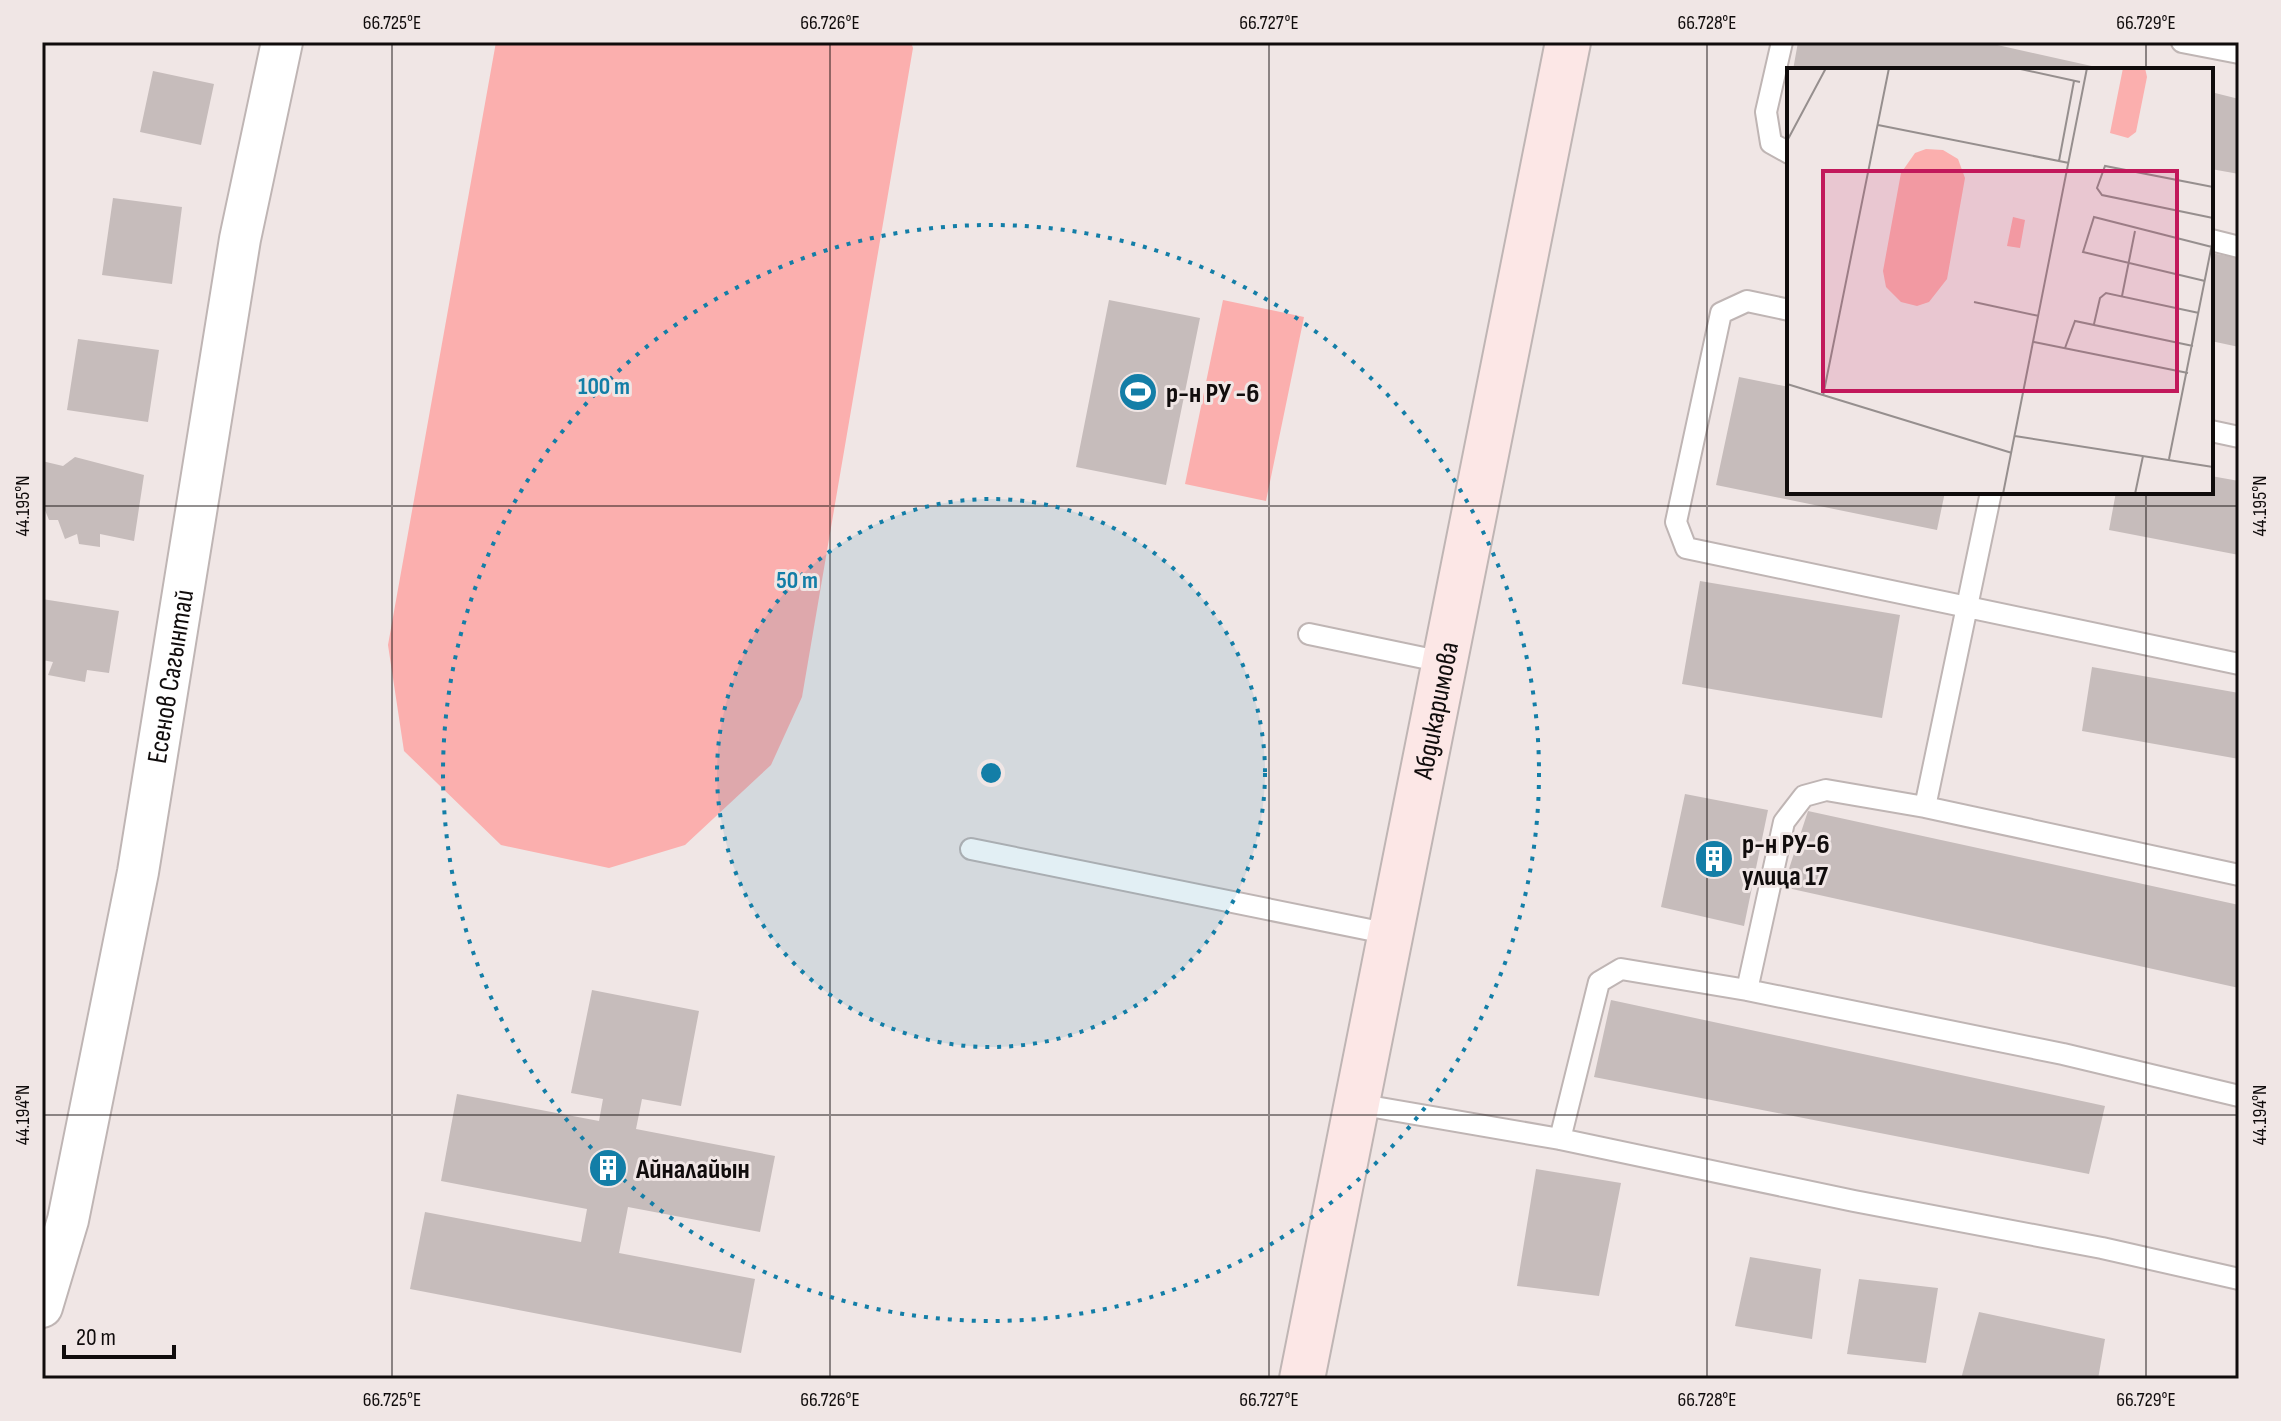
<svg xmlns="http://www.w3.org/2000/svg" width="2281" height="1421" font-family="'Sofia Sans Condensed',sans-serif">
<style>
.green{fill:#fbafae}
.building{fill:#c6bcbb}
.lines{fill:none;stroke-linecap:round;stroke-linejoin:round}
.service-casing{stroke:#bfb5b4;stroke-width:24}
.minor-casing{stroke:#bfb5b4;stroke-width:44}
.secondary-casing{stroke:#bfb5b4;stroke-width:48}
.service{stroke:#fff;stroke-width:20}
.minor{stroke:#fff;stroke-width:40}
.secondary{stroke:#fce7e6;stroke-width:44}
.ticks{fill:none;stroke:#100c0c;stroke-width:2;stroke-opacity:0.45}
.ring{fill:none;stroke:#137ea7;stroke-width:4;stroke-dasharray:4 8}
.labels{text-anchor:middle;stroke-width:6;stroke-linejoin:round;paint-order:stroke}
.poi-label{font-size:28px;font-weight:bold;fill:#100c0c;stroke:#f0e6e5;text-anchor:start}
.street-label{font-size:28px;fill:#100c0c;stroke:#f0e6e5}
.inset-road{fill:none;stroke:#968f8e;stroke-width:2}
.view{fill:#c2185b;fill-opacity:0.15;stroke:#c2185b;stroke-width:4}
.inset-edge{fill:none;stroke:#100c0c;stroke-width:4}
.centre{fill:#137ea7;stroke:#f0e6e5;stroke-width:4}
.ring-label{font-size:24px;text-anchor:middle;font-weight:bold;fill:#137ea7;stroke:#f0e6e5;stroke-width:6;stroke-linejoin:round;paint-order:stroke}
.neatline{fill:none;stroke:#100c0c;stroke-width:3}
.ticks-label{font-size:20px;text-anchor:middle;fill:#100c0c}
</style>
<rect width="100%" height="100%" fill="#f0e6e5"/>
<path class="green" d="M 496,42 L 911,42 L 913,48 L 802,697 L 771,765 L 685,845 L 609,868 L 501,845 L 404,751 L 388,645 Z
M 1223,300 L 1304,317 L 1266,501 L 1185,484 Z"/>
<path class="building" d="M 1798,42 L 1984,42 L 2105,69 L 1793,70 Z
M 153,71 L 214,84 L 201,145 L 140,132 Z
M 2211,92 L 2239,99 L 2239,174 L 2211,169 Z
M 113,198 L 182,207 L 172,284 L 102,275 Z
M 2211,253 L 2239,258 L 2239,347 L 2211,341 Z
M 1109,300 L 1200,318 L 1166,485 L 1076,467 Z
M 78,339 L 159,350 L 148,422 L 67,410 Z
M 1739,377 L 1789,387 L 1789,492 L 1945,492 L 1937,530 L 1716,485 Z
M 75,457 L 144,475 L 134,541 L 100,534 L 100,547 L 79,544 L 77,534 L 65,539 L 58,520 L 49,520 L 42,503 L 42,461 L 63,466 Z
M 2211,476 L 2239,481 L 2239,555 L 2109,530 L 2116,492 L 2211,492 Z
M 1700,581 L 1900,615 L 1882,718 L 1682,684 Z
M 42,599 L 119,611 L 109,673 L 87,670 L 85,682 L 48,675 L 53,662 L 42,660 Z
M 2092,667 L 2239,693 L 2239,759 L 2082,731 Z
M 1685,794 L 1768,810 L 1744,926 L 1661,907 Z
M 1808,811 L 2239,905 L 2239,988 L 1783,887 Z
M 592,990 L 699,1011 L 681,1106 L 642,1099 L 636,1129 L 775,1156 L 760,1232 L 628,1207 L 619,1253 L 755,1279 L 741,1353 L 410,1289 L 425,1212 L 581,1242 L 587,1209 L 441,1181 L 457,1094 L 599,1121 L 603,1099 L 571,1093 Z
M 1611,1000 L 2105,1106 L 2089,1174 L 1594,1077 Z
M 1536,1169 L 1621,1183 L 1599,1296 L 1517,1286 Z
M 1750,1257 L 1821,1269 L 1812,1339 L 1735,1326 Z
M 1859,1279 L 1938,1288 L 1926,1363 L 1847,1354 Z
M 1979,1312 L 2105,1339 L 2098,1379 L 1961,1379 Z"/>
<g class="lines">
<defs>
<path id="service" d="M 1782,42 L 1766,112 L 1771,143 L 1789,153
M 2182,42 L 2239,53
M 2211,240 L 2239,247
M 1789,310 L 1747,301 L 1721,313 L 1676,522 L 1686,548 L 2239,664
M 2211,431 L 2239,437
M 1309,634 L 1443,662
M 1925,807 L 1991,492
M 971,849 L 1390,934
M 1747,990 L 1784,822 L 1804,796 L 1826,790 L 1925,807 L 2239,875
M 1357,1104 L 1560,1139 L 1854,1201 L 2102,1248 L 2239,1279
M 1560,1139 L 1599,982 L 1621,969 L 1747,990 L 2063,1054 L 2239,1096"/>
<g id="minor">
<path id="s1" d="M 42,1307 L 68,1220 L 138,872 L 240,239 L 282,42"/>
</g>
<g id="secondary">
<path id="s2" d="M 1302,1379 L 1568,42"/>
</g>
</defs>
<use href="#service" class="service-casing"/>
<use href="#minor" class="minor-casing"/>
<use href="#secondary" class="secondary-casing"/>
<use href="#service" class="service"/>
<use href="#minor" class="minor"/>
<use href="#secondary" class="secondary"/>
</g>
<path class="ticks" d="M 392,42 L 392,1379M 830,42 L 830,1379M 1269,42 L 1269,1379M 1707,42 L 1707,1379M 2146,42 L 2146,70M 2146,492 L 2146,1379M 42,506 L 2239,506M 42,1115 L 2239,1115"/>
<circle cx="991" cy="773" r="274" fill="#137ea7" fill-opacity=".12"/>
<g class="ring">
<circle cx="991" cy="773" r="274"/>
<circle cx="991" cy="773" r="548"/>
</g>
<defs>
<symbol id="stadium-disc" viewBox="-11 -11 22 22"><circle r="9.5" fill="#137ea7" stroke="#f0e6e5"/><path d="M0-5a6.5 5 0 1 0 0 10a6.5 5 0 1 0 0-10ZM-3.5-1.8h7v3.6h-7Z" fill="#fff"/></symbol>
<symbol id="building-disc" viewBox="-11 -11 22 22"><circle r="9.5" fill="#137ea7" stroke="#f0e6e5"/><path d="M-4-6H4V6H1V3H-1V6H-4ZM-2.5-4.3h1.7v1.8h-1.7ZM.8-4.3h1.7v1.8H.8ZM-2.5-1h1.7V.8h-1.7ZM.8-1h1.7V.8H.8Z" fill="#fff"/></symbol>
</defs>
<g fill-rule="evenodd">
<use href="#stadium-disc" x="1116" y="370" width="44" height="44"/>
<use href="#building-disc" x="1692" y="837" width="44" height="44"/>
<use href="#building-disc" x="586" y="1146" width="44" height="44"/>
</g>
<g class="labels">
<g class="poi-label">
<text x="1166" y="402">р-н РУ -6</text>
<text x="1742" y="853">р-н РУ-6<tspan x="1742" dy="32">улица 17</tspan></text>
<text x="636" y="1178">Айналайын</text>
</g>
<g class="street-label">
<text dy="10" stroke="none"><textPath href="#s1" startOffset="644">Есенов Сагынтай</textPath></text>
<text dy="10" stroke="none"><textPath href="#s2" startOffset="682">Абдикаримова</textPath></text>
</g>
</g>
<g transform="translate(1787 68)">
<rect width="426" height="426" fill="#f0e6e5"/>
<path d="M 336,0 L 358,0 L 360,9 L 349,64 L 341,70 L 323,65 ZM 139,81 L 156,82 L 171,91 L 178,110 L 160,211 L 142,234 L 130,238 L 114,234 L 99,219 L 96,203 L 114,105 L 128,85 ZM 226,149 L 238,152 L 233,180 L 220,178 Z" fill="#fbafae"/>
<path class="inset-road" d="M 229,0 L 293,14M 91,57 L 282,95M 0,73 L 39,0M 272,93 L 287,13M 426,119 L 318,98 L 310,120 L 315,127 L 426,150M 418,213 L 296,184 L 307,149 L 425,179M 335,228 L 348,163M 187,234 L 252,248M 307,256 L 313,230 L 319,225 L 412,245M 247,274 L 401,305M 278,280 L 288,253 L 406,278M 0,316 L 225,385M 36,328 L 102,0M 228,368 L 426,399M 382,391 L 425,176M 216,426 L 300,0M 348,426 L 356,388"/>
<path class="view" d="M 36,103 L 390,103 L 390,323 L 36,323 Z"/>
<rect width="426" height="426" class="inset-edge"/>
</g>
<circle cx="991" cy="773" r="12" class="centre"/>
<g class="ring-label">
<text x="604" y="394">100 m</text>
<text x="797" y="588">50 m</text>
</g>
<rect width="2281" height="1421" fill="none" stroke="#f0e6e5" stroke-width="88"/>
<path d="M64 1345v12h110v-12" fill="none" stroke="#100c0c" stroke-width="4"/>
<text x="76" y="1345" font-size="24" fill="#100c0c" stroke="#f0e6e5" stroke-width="6" paint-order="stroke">20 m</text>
<rect x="44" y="44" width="2193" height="1333" class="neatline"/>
<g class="ticks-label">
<text x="392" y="29">66.725°E</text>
<text x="830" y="29">66.726°E</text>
<text x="1269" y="29">66.727°E</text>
<text x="1707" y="29">66.728°E</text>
<text x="2146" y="29">66.729°E</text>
<text transform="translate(22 506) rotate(-90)" y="7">44.195°N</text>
<text transform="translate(2259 506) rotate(-90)" y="7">44.195°N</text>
<text transform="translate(22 1115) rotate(-90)" y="7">44.194°N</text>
<text transform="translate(2259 1115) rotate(-90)" y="7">44.194°N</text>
<text x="392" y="1406">66.725°E</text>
<text x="830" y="1406">66.726°E</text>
<text x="1269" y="1406">66.727°E</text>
<text x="1707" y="1406">66.728°E</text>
<text x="2146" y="1406">66.729°E</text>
</g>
</svg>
